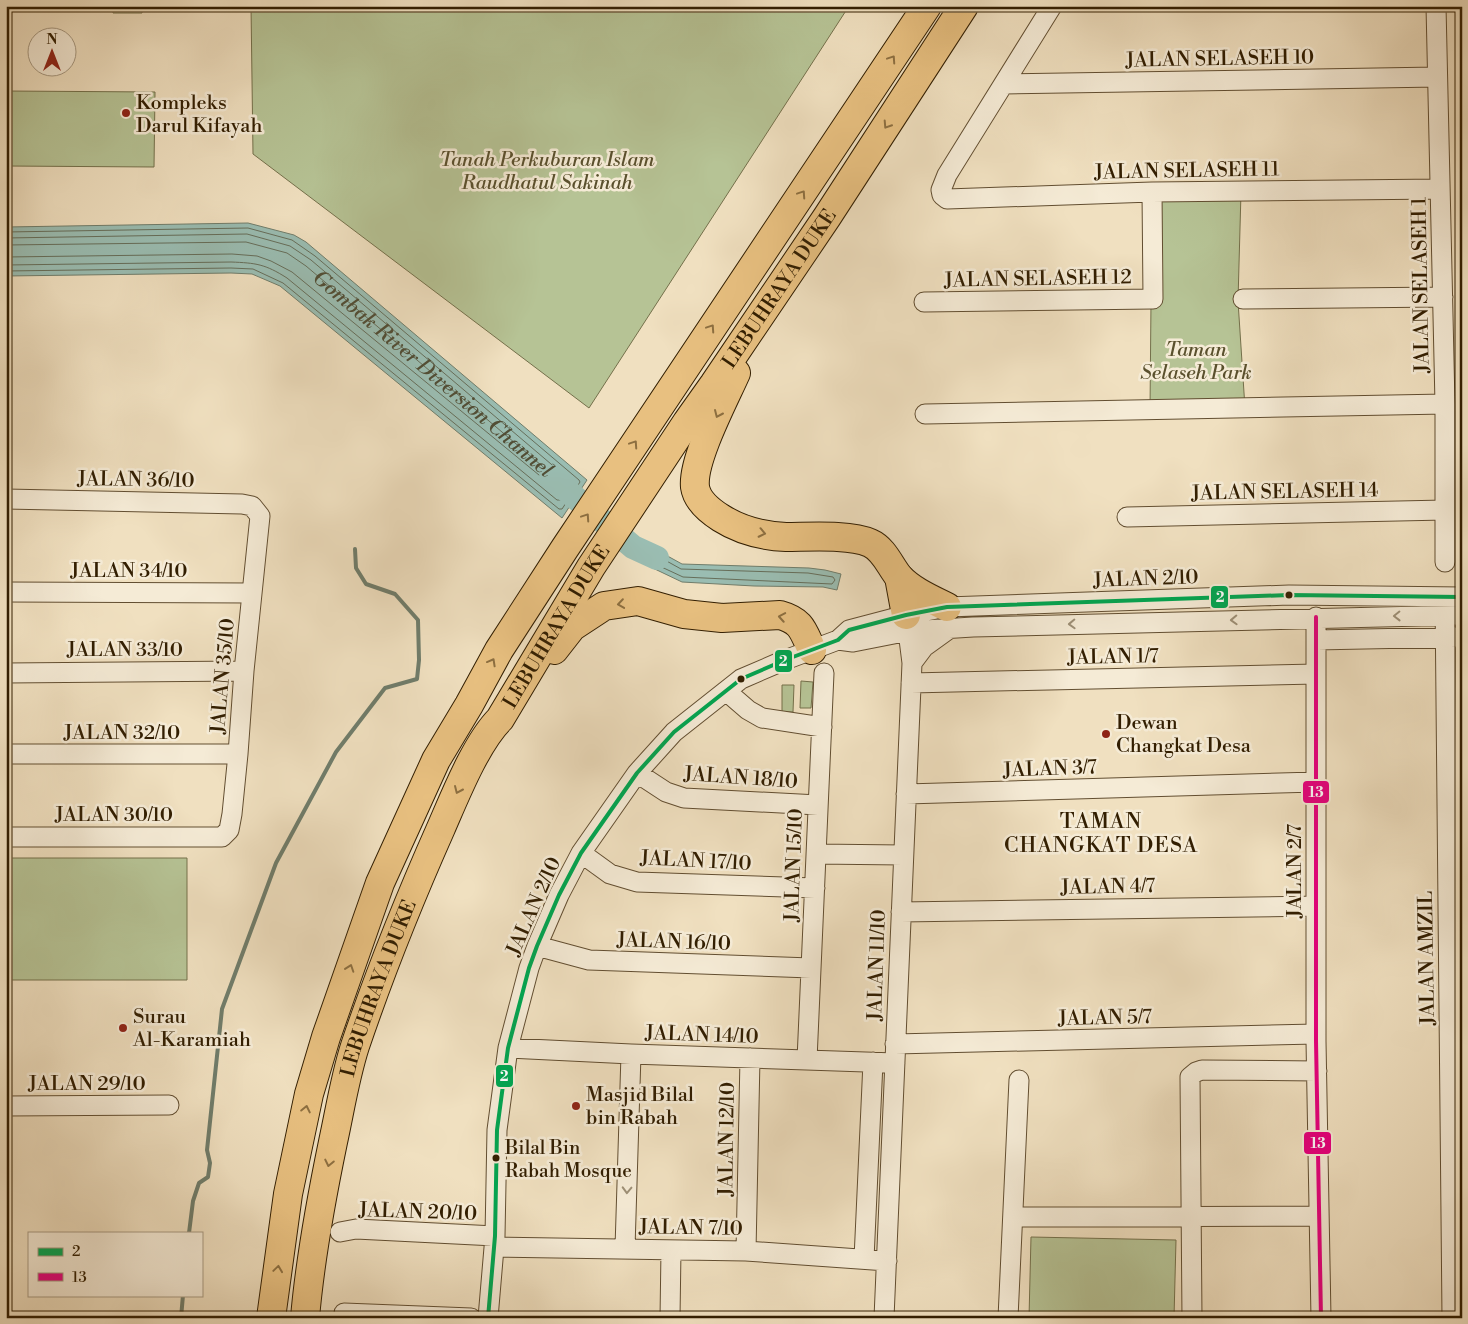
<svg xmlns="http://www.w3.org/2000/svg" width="1468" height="1324" font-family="'Libre Bodoni',serif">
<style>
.green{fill:#b6c395;stroke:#74704b}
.water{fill:#9abdb2;stroke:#707d6b}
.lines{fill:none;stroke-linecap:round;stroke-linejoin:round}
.shore{stroke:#666e5a;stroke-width:1}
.stream{stroke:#707d6b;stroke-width:4}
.river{stroke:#9abdb2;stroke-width:24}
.minor-casing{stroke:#624e31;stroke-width:21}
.highway-casing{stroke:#321e01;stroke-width:30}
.minor{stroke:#f5ebd6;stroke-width:19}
.highway{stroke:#e8c080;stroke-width:28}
.bus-1-casing{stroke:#f5ebd6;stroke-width:8}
.bus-2-casing{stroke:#f5ebd6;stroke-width:8}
.bus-1{stroke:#00a651;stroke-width:4}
.bus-2{stroke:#e5007d;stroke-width:4}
.oneway{stroke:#8d6f40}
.oneway2{stroke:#9d8f76}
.poi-dot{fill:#8f2418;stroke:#f5ebd6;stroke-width:2}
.bus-dot{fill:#321e01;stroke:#f5ebd6;stroke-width:2}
.labels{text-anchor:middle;stroke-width:5;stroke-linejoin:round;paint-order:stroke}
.bus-label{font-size:19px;fill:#321e01;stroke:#f5ebd6;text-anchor:start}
.street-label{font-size:20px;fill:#321e01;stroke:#f5ebd6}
.poi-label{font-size:20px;fill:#321e01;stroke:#f5ebd6;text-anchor:start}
.park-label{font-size:20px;font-style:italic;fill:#5a502d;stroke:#f5ebd6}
.water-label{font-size:21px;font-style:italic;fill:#514e36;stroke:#f5ebd6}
.neighbourhood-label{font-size:21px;letter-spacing:1px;fill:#321e01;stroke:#f5ebd6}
.line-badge{stroke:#f5ebd6;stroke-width:2}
.badge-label{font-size:14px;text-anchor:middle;font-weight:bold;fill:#fff}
</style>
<rect width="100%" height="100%" fill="#f0e0c0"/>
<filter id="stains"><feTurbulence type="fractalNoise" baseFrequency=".004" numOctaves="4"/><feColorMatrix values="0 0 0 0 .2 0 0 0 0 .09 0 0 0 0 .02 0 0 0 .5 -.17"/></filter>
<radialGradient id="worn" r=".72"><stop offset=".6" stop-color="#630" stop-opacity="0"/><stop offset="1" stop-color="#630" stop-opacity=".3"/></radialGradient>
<path class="green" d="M 113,6 L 142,6 L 142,13 L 113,13 Z
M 251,6 L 849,6 L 589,408 L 253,154 Z
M 6,91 L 155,92 L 154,167 L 6,166 Z
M 1152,192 L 1241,192 L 1238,301 L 1245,408 L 1150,410 Z
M 801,681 L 813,682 L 811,708 L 800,708 Z
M 782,685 L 794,685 L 793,712 L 782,712 Z
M 6,858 L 187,858 L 187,980 L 6,980 Z
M 1031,1237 L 1176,1240 L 1174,1318 L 1029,1318 Z"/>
<path class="water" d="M 248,223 L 294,235 L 306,242 L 587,480 L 562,518 L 280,286 L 252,274 L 231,273 L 6,276 L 6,227 Z
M 633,537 L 682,564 L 809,568 L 825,570 L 841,574 L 837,590 L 823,587 L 754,586 L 682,582 L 638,561 L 623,551 Z"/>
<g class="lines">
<g class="shore">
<path d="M 6,232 L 248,228 L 292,240 L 315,256 L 579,480 L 580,482 L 562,509 L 559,509 L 283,283 L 253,269 L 231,268 L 6,271"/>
<path d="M 6,238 L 247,234 L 290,246 L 311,260 L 571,481 L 571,484 L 561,500 L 557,500 L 287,278 C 265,264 256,263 231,262 L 6,265"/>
<path id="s1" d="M 6,245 L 246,242 L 287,253 L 306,266 L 561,482 L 561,485 L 558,489 L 556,489 L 292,272 L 271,261 L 257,256 L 232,254 L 6,257"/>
<path d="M 636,544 L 681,569 L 808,573 L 833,577 L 835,580 L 832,584 L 683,577 L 640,557 L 631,550 L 633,545 Z"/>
</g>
<path class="stream" d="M 189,1233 L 193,1201 L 199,1183 L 208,1177 L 210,1163 L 207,1150 L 222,1009 L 276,863 L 336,752 L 385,688 L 417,679 L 419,660 L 418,620 L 395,594 L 366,584 L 356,568 L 355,549
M 181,1318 L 183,1295"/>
<path class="river" d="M 551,477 L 633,547 L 657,558"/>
<defs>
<path id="minor" d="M 1052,6 L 947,175 L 941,190 L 942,195 L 947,199 L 1152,192 L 1440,189
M 1436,6 L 1445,404 L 1445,562
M 1004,84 L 1437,77
M 1243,299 L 1443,297
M 924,302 L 1153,299 L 1152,192
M 925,414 L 1445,404
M 6,499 L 242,504 L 252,506 L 260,516 L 244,671 L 238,754 L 232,814 L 229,830 L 222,837 L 6,837
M 1127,517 L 1445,510
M 6,592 L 251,593
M 1445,598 L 1452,1318
M 1316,617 L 1316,1041 L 1321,1318
M 838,640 L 853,642 L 909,631 L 973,627 L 1462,615
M 1316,640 L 1462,637
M 912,663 L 924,647 L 949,629
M 6,673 L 244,671
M 911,683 L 1316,674
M 726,691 L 748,710 L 762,718 L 822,727
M 6,754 L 238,754
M 637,773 L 666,792 L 684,798 L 818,805
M 906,794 L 1316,782
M 581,853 L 610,874 L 637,882 L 815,888
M 816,854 L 903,855
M 901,912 L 1316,906
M 537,946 L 589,960 L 811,968
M 895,1044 L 1316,1034
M 508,1048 L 631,1054 L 895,1063
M 807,1060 L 824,673
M 6,1106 L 169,1105
M 1013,1217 L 1319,1216
M 340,1232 L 356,1229 L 495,1236
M 494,1247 L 746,1251 L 887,1261
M 625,1248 L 631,1054
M 746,1251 L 750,1058
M 864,1259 L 873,1062
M 344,1313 L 471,1318
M 488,1318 L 495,1236 L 497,1130 L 508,1048 L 529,968 L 537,946 L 559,895 L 581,853 L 637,773 L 674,732 L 741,679 L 785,660 L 838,640 L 849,630 L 906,615 L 947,607 L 1289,595 L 1462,597
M 670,1318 L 671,1250
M 884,1318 L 912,663 L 906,615
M 1008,1318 L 1019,1080
M 1192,1318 L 1190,1077 L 1196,1072 L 1202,1070 L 1317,1071"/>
<g id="highway">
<path d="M 736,373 C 724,400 692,460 695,487 C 697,501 710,511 721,518 C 740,530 764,536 786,537 C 809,537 850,534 870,543 C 884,549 890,566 899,577 C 912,591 931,599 947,607"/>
<path d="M 899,577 L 906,615"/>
<path d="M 554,650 L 572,627 L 604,606 L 638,601 L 684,614 L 722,618 L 780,615 C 802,621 803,631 812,650"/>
<path d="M 271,1318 L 288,1194 L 309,1094 L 326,1037 L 380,883 L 436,760 L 469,705 L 499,650 L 565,548 L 927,6"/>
<path id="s2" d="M 305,1318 C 310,1259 321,1200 333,1142 C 340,1110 345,1077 355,1046 C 380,972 409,900 441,828 C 455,796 476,743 500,719 L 591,567 L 687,422 L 714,384 L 827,217 L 964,6"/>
</g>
</defs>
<use href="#minor" class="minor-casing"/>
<use href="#highway" class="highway-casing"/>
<use href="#minor" class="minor"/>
<use href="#highway" class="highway"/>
<defs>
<path id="bus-1" d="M 488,1318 L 495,1236 L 497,1130 L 508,1048 L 529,968 L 537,946 L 559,895 L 581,853 L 637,773 L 674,732 L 741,679 L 785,660 L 838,640 L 849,630 L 906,615 L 947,607 L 1289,595 L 1462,597"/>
<path id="bus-2" d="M 1316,617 L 1316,1041 L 1321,1318"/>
</defs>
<use href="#bus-1" class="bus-1-casing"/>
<use href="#bus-2" class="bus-2-casing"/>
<use href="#bus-1" class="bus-1"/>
<use href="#bus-2" class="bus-2"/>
</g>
<defs><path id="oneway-chevron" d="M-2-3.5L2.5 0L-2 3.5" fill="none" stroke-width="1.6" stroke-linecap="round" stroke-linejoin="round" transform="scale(1.25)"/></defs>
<g class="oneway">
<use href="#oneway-chevron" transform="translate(892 59) rotate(-56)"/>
<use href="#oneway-chevron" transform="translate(887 125) rotate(123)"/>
<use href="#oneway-chevron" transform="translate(802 194) rotate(-56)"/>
<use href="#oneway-chevron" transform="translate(711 328) rotate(-56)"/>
<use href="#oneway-chevron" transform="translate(718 414) rotate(114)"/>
<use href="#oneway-chevron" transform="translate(634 444) rotate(-56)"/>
<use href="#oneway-chevron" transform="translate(586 517) rotate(-56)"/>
<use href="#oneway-chevron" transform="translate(762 533) rotate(12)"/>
<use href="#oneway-chevron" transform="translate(621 604) rotate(172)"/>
<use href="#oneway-chevron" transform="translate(782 617) rotate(-170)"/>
<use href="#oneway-chevron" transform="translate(492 662) rotate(-61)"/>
<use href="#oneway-chevron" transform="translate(458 790) rotate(114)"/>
<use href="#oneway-chevron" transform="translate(350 968) rotate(-71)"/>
<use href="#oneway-chevron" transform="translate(306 1109) rotate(-78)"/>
<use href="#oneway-chevron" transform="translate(329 1163) rotate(102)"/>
<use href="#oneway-chevron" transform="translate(278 1269) rotate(-82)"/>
</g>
<g class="oneway2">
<use href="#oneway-chevron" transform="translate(1397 616) rotate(179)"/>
<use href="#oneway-chevron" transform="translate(1234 620) rotate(178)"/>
<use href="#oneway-chevron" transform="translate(1072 624) rotate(178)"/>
<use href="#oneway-chevron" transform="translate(627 1190) rotate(92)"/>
</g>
<g class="poi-dot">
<circle cx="126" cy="113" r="5"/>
<circle cx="1106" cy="734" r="5"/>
<circle cx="123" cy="1028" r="5"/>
<circle cx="576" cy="1106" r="5"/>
</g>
<g class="bus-dot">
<circle cx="1289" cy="595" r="4.5"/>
<circle cx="741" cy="679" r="4.5"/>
<circle cx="496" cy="1158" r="4.5"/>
</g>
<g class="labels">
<g class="bus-label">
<text x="505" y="1154">Bilal Bin<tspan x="505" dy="23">Rabah Mosque</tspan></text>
</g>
<g class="street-label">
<text transform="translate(1220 58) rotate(-1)" y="7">JALAN SELASEH 10</text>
<text transform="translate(1187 170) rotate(-1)" y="7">JALAN SELASEH 11</text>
<text transform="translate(1038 278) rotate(-1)" y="7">JALAN SELASEH 12</text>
<text transform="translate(1420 285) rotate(-91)" y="7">JALAN SELASEH 1</text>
<text dy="7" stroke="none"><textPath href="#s2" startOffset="1149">LEBUHRAYA DUKE</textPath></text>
<text transform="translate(136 479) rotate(1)" y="7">JALAN 36/10</text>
<text transform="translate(1285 491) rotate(-1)" y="7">JALAN SELASEH 14</text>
<text x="129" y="577">JALAN 34/10</text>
<text transform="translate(1146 578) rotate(-2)" y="7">JALAN 2/10</text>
<text dy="7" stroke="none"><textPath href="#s2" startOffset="744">LEBUHRAYA DUKE</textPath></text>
<text x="125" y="656">JALAN 33/10</text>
<text transform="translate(1113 656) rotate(-1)" y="7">JALAN 1/7</text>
<text transform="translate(222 676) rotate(-85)" y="7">JALAN 35/10</text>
<text x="122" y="739">JALAN 32/10</text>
<text transform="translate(1050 768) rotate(-2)" y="7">JALAN 3/7</text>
<text transform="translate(741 777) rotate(4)" y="7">JALAN 18/10</text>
<text x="114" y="821">JALAN 30/10</text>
<text transform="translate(696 860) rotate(3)" y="7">JALAN 17/10</text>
<text transform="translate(793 865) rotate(-88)" y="7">JALAN 15/10</text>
<text transform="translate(1294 871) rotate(-90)" y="7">JALAN 2/7</text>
<text transform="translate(1108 886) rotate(-1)" y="7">JALAN 4/7</text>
<text transform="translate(533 906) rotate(-66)" y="7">JALAN 2/10</text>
<text transform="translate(674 941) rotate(2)" y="7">JALAN 16/10</text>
<text transform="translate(1426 958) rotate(-91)" y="7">JALAN AMZIL</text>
<text transform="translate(876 965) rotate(-88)" y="7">JALAN 11/10</text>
<text dy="7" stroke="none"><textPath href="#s2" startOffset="339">LEBUHRAYA DUKE</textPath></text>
<text transform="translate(1105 1017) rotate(-1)" y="7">JALAN 5/7</text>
<text transform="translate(702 1034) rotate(2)" y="7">JALAN 14/10</text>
<text x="87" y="1090">JALAN 29/10</text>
<text transform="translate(726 1139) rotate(-89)" y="7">JALAN 12/10</text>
<text transform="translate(418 1211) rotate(2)" y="7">JALAN 20/10</text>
<text transform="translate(691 1227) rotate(1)" y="7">JALAN 7/10</text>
</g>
<g class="poi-label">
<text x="136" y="109">Kompleks<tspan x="136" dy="23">Darul Kifayah</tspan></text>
<text x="1116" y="729">Dewan<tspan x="1116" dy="23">Changkat Desa</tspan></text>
<text x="133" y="1023">Surau<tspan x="133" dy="23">Al-Karamiah</tspan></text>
<text x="586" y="1101">Masjid Bilal<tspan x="586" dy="23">bin Rabah</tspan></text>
</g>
<g class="park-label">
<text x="547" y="166">Tanah Perkuburan Islam<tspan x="547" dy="23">Raudhatul Sakinah</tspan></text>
<text x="1196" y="356">Taman<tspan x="1196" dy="23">Selaseh Park</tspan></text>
</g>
<g class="water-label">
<text dy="7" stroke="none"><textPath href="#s1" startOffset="472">Gombak River Diversion Channel</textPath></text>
</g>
<g class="neighbourhood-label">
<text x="1101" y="828">TAMAN<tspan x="1101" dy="24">CHANGKAT DESA</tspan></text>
</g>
</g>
<g class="line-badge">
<rect x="1210" y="585" width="19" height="24" rx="5" fill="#00a651"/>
<rect x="774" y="649" width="19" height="24" rx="5" fill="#00a651"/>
<rect x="1302" y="780" width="28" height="24" rx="5" fill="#e5007d"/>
<rect x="495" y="1064" width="19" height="24" rx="5" fill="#00a651"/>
<rect x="1303" y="1131" width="29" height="24" rx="5" fill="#e5007d"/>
</g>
<g class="badge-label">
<text x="1220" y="602">2</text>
<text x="783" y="666">2</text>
<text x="1316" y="797">13</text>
<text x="504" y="1081">2</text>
<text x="1318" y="1148">13</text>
</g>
<rect width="1468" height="1324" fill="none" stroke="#f0e0c0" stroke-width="25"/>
<rect x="8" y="8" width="1453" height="1309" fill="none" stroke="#321e01" stroke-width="2.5"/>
<rect x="12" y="12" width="1443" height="1299" fill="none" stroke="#321e01"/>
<rect x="28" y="1232" width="175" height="65" fill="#f5ebd6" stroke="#a79981"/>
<rect x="38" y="1248" width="25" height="8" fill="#00a651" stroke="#a79981"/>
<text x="72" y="1256" font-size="15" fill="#321e01">2</text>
<rect x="38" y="1273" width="25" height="8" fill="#e5007d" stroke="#a79981"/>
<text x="72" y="1282" font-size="15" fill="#321e01">13</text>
<g transform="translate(52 52)"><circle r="24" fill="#f5ebd6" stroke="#a79981"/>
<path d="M0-4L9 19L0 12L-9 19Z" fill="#8f2418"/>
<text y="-8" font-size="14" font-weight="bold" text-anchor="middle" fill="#321e01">N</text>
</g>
<rect width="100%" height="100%" filter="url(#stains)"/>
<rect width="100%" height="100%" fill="url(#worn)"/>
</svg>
